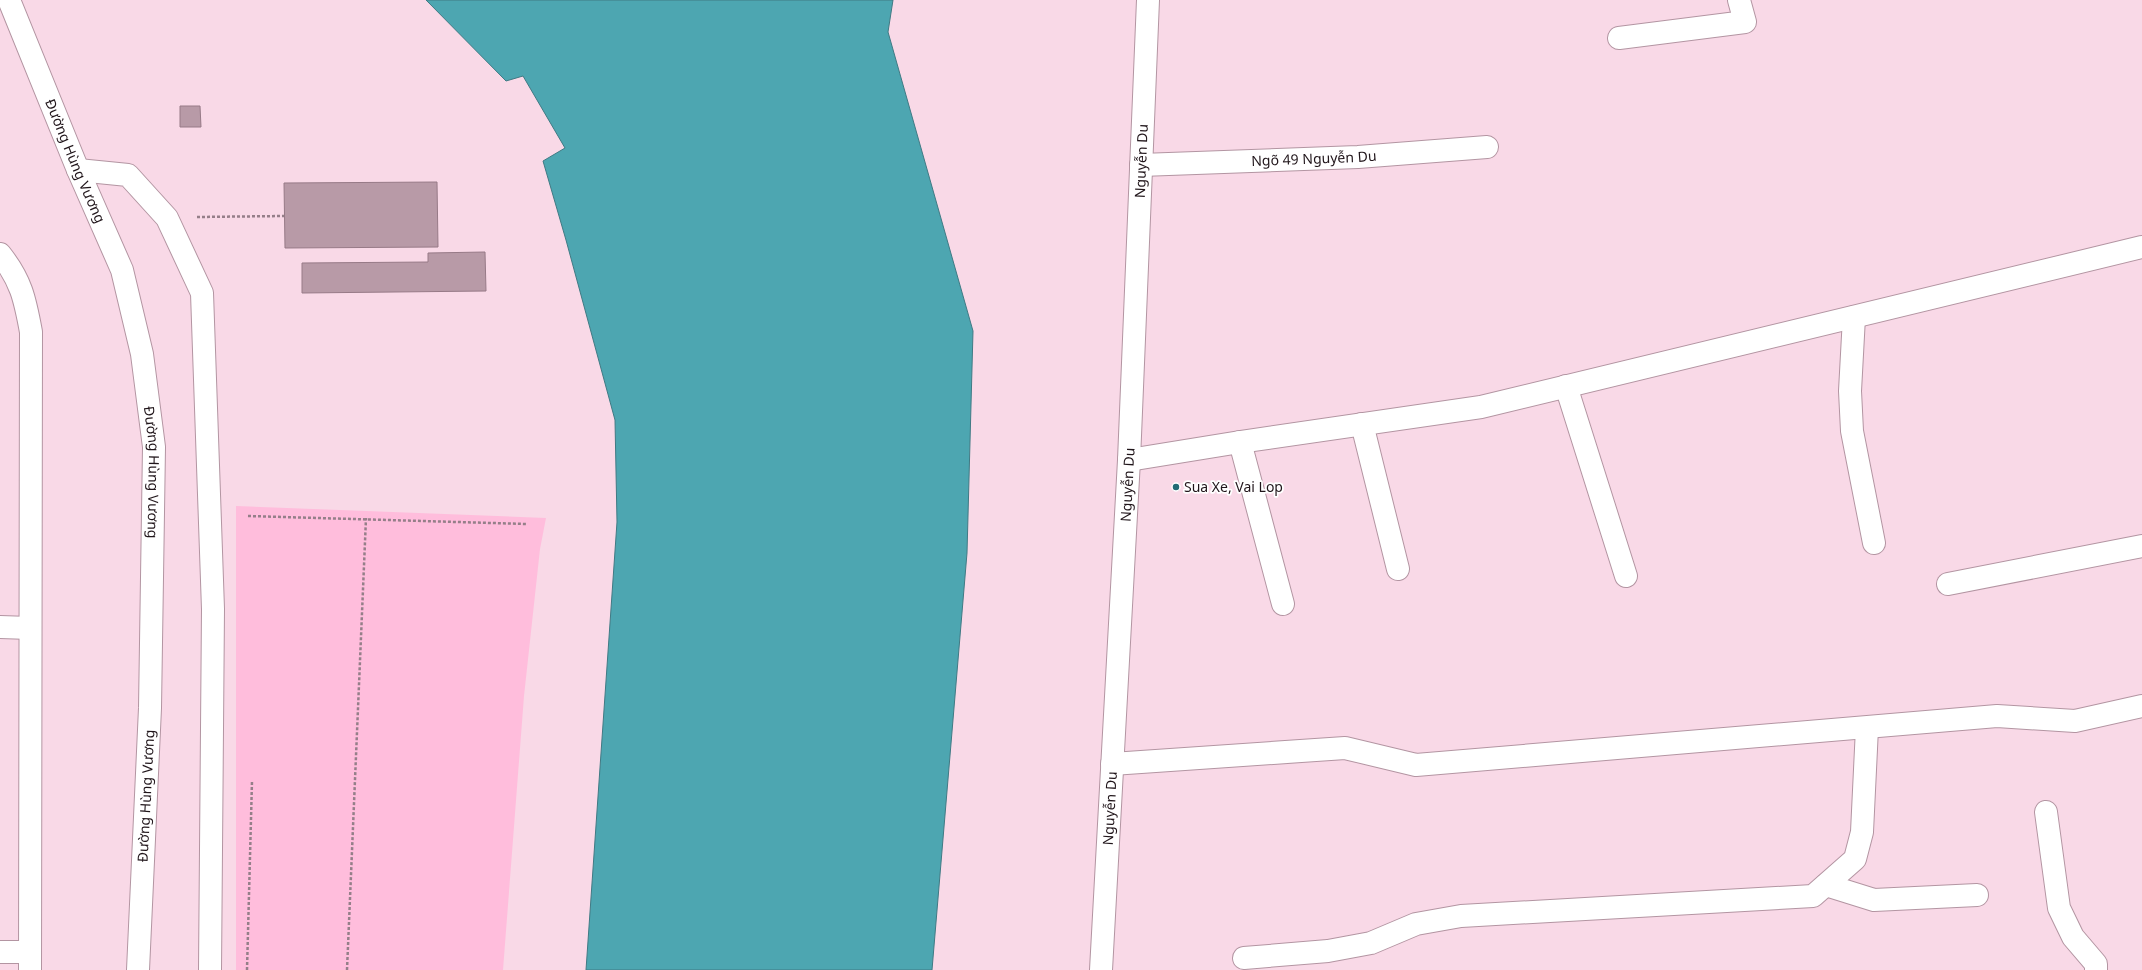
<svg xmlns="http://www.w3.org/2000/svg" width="2142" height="970" font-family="'Noto Sans',sans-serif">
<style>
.green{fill:#ffbddc}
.water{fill:#4da6b1;stroke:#407a84}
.building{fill:#b89aa7;stroke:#977a87}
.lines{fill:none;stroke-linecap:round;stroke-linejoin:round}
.minor-casing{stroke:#b395a2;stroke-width:24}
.major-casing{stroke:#b395a2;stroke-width:24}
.path{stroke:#957f89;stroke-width:2.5;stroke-dasharray:3 2;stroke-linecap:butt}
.minor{stroke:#fff;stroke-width:22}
.major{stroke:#fff;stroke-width:22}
.poi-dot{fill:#216b74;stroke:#fff;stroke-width:1.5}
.labels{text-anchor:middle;stroke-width:3.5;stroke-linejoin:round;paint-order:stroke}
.street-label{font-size:14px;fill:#20151a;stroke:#fff}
.poi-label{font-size:14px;fill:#20151a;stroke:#fff;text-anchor:start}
</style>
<rect width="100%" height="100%" fill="#f9d9e7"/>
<path class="green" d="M 236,506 L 546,518 L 540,549 L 524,696 L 503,970 L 236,970 Z"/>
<path class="water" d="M 426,0 L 893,0 L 888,32 L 973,331 L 967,553 L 932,970 L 586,970 L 617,522 L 615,420 L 566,240 L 543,161 L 565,148 L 523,76 L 506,81 Z"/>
<path class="building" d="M 180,106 L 200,106 L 201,127 L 180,127 Z
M 437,182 L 438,247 L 285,248 L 284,183 Z
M 485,252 L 486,291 L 302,293 L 302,263 L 428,262 L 428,253 Z"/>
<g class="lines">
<defs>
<g id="minor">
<path d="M 1619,38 L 1745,22 L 1739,0"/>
<path id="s1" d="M 1141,165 L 1358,157 L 1487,147"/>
<path d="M 78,170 L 128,175 L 167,218 L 202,293 L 213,609 L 210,970"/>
<path d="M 0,254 C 21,280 25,299 31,332 L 30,970"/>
<path d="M 1854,317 L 1850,391 L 1852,431 L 1874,543"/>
<path d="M 1566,386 L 1626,576"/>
<path d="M 1362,424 L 1398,569"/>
<path d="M 1240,442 L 1283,604"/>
<path d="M 1129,460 L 1240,442 L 1481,407 L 2142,247"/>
<path d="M 1948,584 L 2142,546"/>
<path d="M 0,627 L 30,628"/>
<path d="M 1112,764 L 1345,748 L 1416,765 L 1997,716 L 2075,721 L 2142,706"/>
<path d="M 2046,812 L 2059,908 L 2073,937 L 2096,964 L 2096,970"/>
<path d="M 1826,885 L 1874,900 L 1977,895"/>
<path d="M 0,952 L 30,952"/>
<path d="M 1244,958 L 1328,951 L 1371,943 L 1416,924 L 1461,916 L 1813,896 L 1855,859 L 1862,832 L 1867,728"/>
</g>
<g id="major">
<path id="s2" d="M 9,0 L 78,170 L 122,270 L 142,354 L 154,447 L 150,708 L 138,970"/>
<path id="s3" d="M 1101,970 L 1129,460 L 1148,0"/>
</g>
</defs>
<use href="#minor" class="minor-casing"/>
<use href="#major" class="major-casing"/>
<path class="path" d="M 197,217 L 284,216
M 248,516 L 527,524
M 247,970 L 252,781
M 347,970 L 366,518"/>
<use href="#minor" class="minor"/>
<use href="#major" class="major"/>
</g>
<circle class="poi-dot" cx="1176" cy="487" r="4"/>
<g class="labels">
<g class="street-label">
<text dy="5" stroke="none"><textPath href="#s1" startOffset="173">Ngõ 49 Nguyễn Du</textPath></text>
<text dy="5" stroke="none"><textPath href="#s2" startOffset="174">Đường Hùng Vương</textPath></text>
<text dy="5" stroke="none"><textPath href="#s3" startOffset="810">Nguyễn Du</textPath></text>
<text dy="5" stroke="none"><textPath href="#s2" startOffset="498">Đường Hùng Vương</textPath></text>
<text dy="5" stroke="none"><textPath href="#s3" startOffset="486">Nguyễn Du</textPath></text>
<text transform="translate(146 796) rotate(-87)" y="5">Đường Hùng Vương</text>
<text dy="5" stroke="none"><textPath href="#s3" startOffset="162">Nguyễn Du</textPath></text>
</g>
<g class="poi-label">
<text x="1184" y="492">Sua Xe, Vai Lop</text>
</g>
</g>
</svg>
